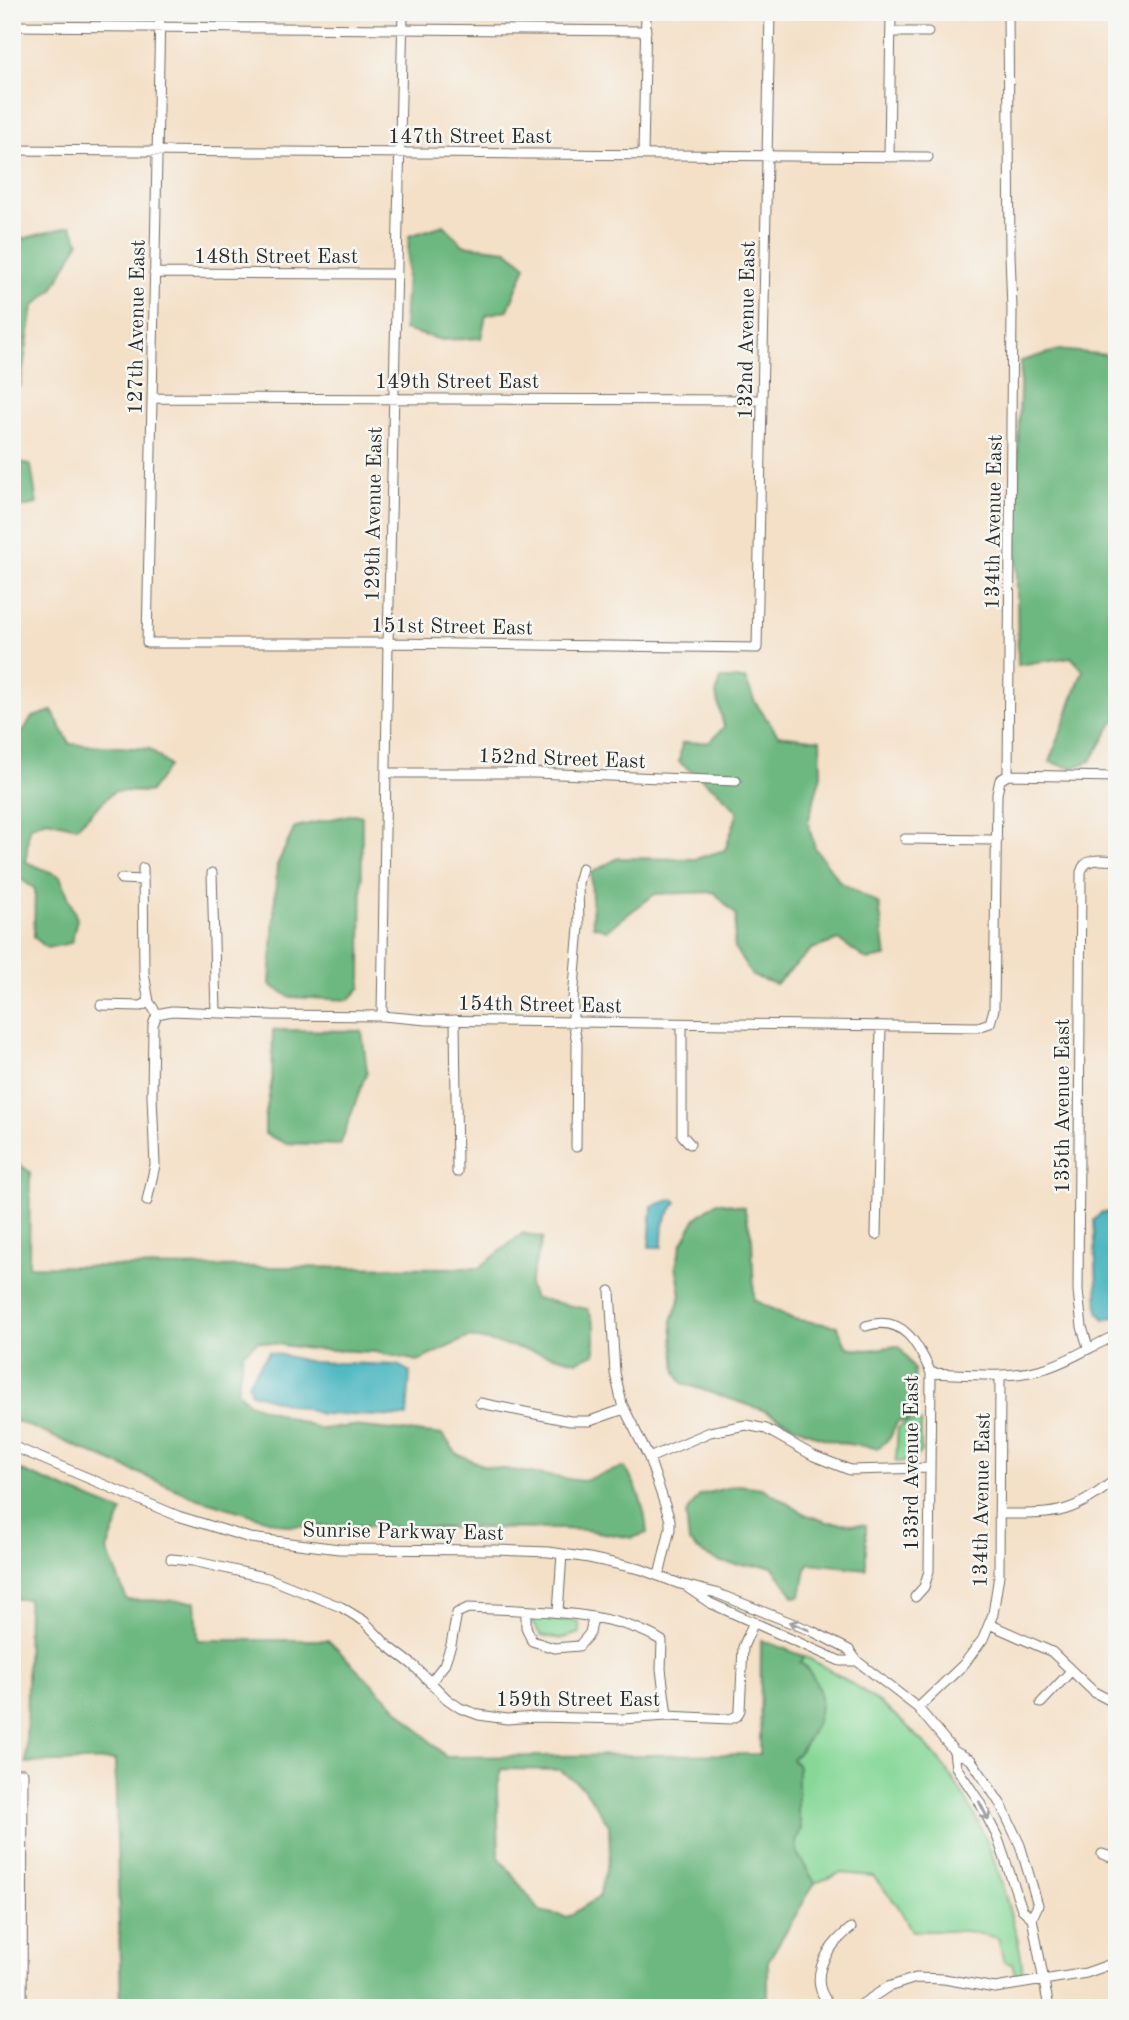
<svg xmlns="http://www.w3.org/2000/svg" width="1129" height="2020" font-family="'Old Standard TT',serif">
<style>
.green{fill:#87d898;stroke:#598262;stroke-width:2}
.forest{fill:#6db880;stroke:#4c7256;stroke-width:2;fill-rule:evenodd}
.water{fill:#46b5bf;stroke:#387075;stroke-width:2}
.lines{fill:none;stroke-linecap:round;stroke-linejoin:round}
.minor-casing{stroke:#716a62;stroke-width:11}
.minor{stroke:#fff;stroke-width:9}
.oneway{stroke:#a0a0a0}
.labels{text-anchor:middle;stroke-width:5;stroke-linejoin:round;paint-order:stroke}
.street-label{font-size:21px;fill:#2b2b2b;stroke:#f6f6f2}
</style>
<rect width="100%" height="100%" fill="#f6f6f2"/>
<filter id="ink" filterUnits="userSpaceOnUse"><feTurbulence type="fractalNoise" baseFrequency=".0143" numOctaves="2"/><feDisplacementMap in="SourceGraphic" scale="14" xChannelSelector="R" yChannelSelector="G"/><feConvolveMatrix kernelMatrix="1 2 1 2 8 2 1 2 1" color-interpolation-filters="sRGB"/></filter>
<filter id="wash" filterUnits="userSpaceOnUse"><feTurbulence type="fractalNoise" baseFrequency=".00686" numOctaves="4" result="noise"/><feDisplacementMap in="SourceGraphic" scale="28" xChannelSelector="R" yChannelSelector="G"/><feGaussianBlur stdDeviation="1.57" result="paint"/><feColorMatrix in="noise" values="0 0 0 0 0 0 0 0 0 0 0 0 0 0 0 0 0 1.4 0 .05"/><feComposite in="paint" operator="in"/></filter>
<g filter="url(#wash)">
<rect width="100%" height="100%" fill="#f4e0c7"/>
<path class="green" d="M 908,1422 L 921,1422 L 921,1451 L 913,1461 L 896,1462 L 898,1428 Z
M 536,1617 L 575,1621 L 579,1624 L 580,1633 L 560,1639 L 541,1635 L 532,1623 Z
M 804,1656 C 913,1712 976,1782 1007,1902 C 1013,1925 1023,1951 1022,1975 L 1016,1977 L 1012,1964 L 1004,1962 L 998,1938 L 967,1931 L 912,1931 L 898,1906 L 873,1876 L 841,1873 L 815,1883 L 797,1853 L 796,1842 L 801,1827 L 798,1812 L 798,1766 L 792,1759 L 801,1750 L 816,1721 L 819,1688 L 807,1667 L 800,1663 Z"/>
<path class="forest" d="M 12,214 L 22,239 L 71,226 L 79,242 L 53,289 L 33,307 L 20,387 L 12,385 Z
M 444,225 L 463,245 L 507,250 L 526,266 L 508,310 L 486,315 L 481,338 L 442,340 L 404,330 L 409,236 Z
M 1059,350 L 1117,356 L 1117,720 L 1113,723 L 1091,761 L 1071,768 L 1050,762 L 1083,670 L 1071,657 L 1018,665 L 1016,511 L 1021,361 Z
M 12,458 L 31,466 L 37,504 L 12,509 Z
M 721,679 L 745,679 L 755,702 L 778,735 L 820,740 L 821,775 L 808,823 L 815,848 L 840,882 L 879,904 L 886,957 L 867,960 L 839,940 L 812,949 L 776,984 L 752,976 L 734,947 L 736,915 L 714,892 L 655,894 L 607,930 L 593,926 L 591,873 L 618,858 L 695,859 L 725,850 L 738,812 L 720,793 L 679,762 L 682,743 L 710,742 L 724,727 L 716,694 Z
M 52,711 L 70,744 L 150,749 L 169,766 L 150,792 L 114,791 L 77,827 L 46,820 L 29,827 L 26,862 L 60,876 L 77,919 L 71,943 L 47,948 L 34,937 L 35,889 L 12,873 L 12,749 L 32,717 Z
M 354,814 L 362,816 L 361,987 L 349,1000 L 290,997 L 270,985 L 277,865 L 295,827 Z
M 273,1030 L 362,1031 L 367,1071 L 340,1145 L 285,1143 L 265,1134 L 265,1118 L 272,1080 Z
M 12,1159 L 30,1172 L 29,1266 L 479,1268 L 523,1233 L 543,1238 L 529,1285 L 534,1298 L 588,1309 L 595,1327 L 595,1354 L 577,1361 L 469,1337 L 418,1361 L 375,1352 L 308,1349 L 258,1341 L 243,1353 L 237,1391 L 248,1403 L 321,1429 L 353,1426 L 443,1435 L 457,1454 L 484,1466 L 582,1481 L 624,1467 C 639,1487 645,1508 647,1533 L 632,1538 L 586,1530 L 561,1529 L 288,1526 L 199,1499 L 12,1419 Z
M 717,1202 L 744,1207 L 752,1238 L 754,1300 L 793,1319 L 837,1326 L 846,1346 C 864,1354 880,1347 899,1346 L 914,1369 L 916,1409 L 908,1421 L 897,1422 L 890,1438 L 878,1448 L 840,1443 L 816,1436 L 763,1410 L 682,1383 L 676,1372 L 672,1321 L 681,1295 L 676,1265 L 682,1243 L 696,1218 Z
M 12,1467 L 122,1512 L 107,1550 L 127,1600 L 196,1601 L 198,1640 L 328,1640 L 446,1757 L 760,1754 L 761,1640 L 804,1656 L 800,1663 C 808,1667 809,1672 814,1679 C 830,1705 812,1739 792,1759 L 798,1766 L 798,1812 L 801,1828 L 796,1842 L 797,1853 L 815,1883 L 768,1961 L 768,2008 L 121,2006 L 115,1760 L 26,1763 L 28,1599 L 12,1599 ZM 502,1769 L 560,1770 L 584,1788 L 609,1825 L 610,1855 L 599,1897 L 567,1917 L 540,1911 L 499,1857 L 497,1789 Z
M 738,1485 L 762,1488 L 805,1514 L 827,1522 L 866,1525 L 866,1569 L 810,1563 L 806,1569 L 801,1596 L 794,1597 L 772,1566 C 733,1564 720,1570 689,1542 L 686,1514 L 700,1495 Z"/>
<path class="water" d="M 673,1199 L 677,1202 C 662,1222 662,1221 662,1247 L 649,1247 L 652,1206 Z
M 1102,1212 L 1117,1213 L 1117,1316 L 1104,1320 L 1098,1311 L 1094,1220 Z
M 269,1352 L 311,1362 L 398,1365 L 410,1372 L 407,1417 L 321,1414 L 251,1393 L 248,1383 Z"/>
</g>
<g filter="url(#ink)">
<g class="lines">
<defs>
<path id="minor" d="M 160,12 L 147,643 L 388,643 L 757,648 L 770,12
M 12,26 L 646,31
M 891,32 L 928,32
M 12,150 L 928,157
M 643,155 L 646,12
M 889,157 L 891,12
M 154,273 L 397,274
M 152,398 L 762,400
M 387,773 L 534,773 L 736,781
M 1008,775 L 1012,309 L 1010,254 L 1008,12
M 1008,775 L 1117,777
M 905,839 L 997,840
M 143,868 L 144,973 L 149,1002 L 157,1014 L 172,1011 L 272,1015 L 382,1016 L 427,1020 L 978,1027 L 990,1023 L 994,1009 L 997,794 L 1000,780 L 1008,775
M 212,873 L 216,1012
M 121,879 L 143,880
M 101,1005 L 141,1006 L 149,1002
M 382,1016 L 388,643 L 403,12
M 455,1020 L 457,1172
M 682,1025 L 682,1135 L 690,1144
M 576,1147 L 577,1043 L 573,1021 L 573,999 L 579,927 L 578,883 L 582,868
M 147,1201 L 155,1165 L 152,1096 L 153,1025 L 157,1014
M 876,1235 L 881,1026
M 610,1291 L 615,1373 L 622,1404 L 649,1458 L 670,1520 L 670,1529 L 659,1576
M 866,1326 C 903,1314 918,1344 931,1373 L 929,1571 L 924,1587 L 915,1597
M 1088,1347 L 1082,1327 L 1078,1291 L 1081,872 C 1085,856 1104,860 1117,861
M 931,1373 C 970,1374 1011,1380 1049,1367 C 1073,1359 1093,1345 1117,1335
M 480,1403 L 570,1421 L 590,1421 L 624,1409
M 12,1446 L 178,1516 L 250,1538 L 339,1549 L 495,1550 L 549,1552 L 589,1558 L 640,1569 L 680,1584 L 716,1593 L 812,1631 L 849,1650 L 857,1661 L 918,1708 L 954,1751 L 971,1760 L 980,1773 L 1001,1805 L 1020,1845 L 1038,1905 L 1032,1918 L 1049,2008
M 649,1458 L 710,1432 L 746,1425 L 766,1429 L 814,1456 L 850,1470 L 928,1468
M 999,1514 C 1055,1514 1072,1516 1117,1478
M 171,1559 L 193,1561 L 268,1578 L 341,1607 L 364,1621 L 388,1646 L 413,1665 L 447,1699 L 460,1708 L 479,1715 L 507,1719 L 536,1717 L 623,1719 L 667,1716 L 730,1719 L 737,1716 L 740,1710 L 743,1647 L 754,1622
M 688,1588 L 710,1603 L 840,1661 L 857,1661
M 526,1611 L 526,1627 L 532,1641 L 554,1648 L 579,1646 L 590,1633 L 593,1618
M 558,1612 L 562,1554
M 989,1624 L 1052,1652 L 1094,1692 L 1117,1704
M 430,1683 L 444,1665 L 451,1645 L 457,1613 L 468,1608 C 526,1611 612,1609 662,1641 L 661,1669 L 667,1716
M 1041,1703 L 1071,1671
M 918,1708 L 964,1664 L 983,1639 L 993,1614 L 999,1575 L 1000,1376
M 954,1751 L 956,1767 L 979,1801 L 997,1836 L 1022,1909 L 1032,1918
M 12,1773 L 23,1773 L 22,2008
M 1102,1854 L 1117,1859
M 831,2008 C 827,2002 821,1994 820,1987 C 815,1964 834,1941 851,1928
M 856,2008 L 888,1987 L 916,1978 L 944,1979 L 995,1988 L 1086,1973 L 1117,1962"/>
</defs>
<use href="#minor" class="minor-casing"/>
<use href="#minor" class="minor"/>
</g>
<defs><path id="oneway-shaft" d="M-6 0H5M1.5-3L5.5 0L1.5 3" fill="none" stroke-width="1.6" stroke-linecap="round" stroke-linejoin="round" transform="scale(1.75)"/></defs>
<g class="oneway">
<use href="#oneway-shaft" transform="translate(799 1626) rotate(-158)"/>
<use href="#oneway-shaft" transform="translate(984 1811) rotate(63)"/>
</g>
</g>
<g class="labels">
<g class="street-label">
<text x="470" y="143">147th Street East</text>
<text x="276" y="263">148th Street East</text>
<text transform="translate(136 327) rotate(-89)" y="7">127th Avenue East</text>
<text transform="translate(746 330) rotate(-89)" y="7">132nd Avenue East</text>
<text x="457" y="388">149th Street East</text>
<text transform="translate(373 514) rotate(-89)" y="7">129th Avenue East</text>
<text transform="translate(993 522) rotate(-89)" y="7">134th Avenue East</text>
<text transform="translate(452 626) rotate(1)" y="7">151st Street East</text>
<text transform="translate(562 758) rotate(2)" y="7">152nd Street East</text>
<text transform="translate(540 1004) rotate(1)" y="7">154th Street East</text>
<text transform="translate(1062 1106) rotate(-90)" y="7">135th Avenue East</text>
<text transform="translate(911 1463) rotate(-90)" y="7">133rd Avenue East</text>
<text transform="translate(981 1500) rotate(-89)" y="7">134th Avenue East</text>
<text transform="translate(403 1531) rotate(1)" y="7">Sunrise Parkway East</text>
<text x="578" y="1706">159th Street East</text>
</g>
</g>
<rect width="1129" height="2020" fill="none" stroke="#f6f6f2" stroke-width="42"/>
</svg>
